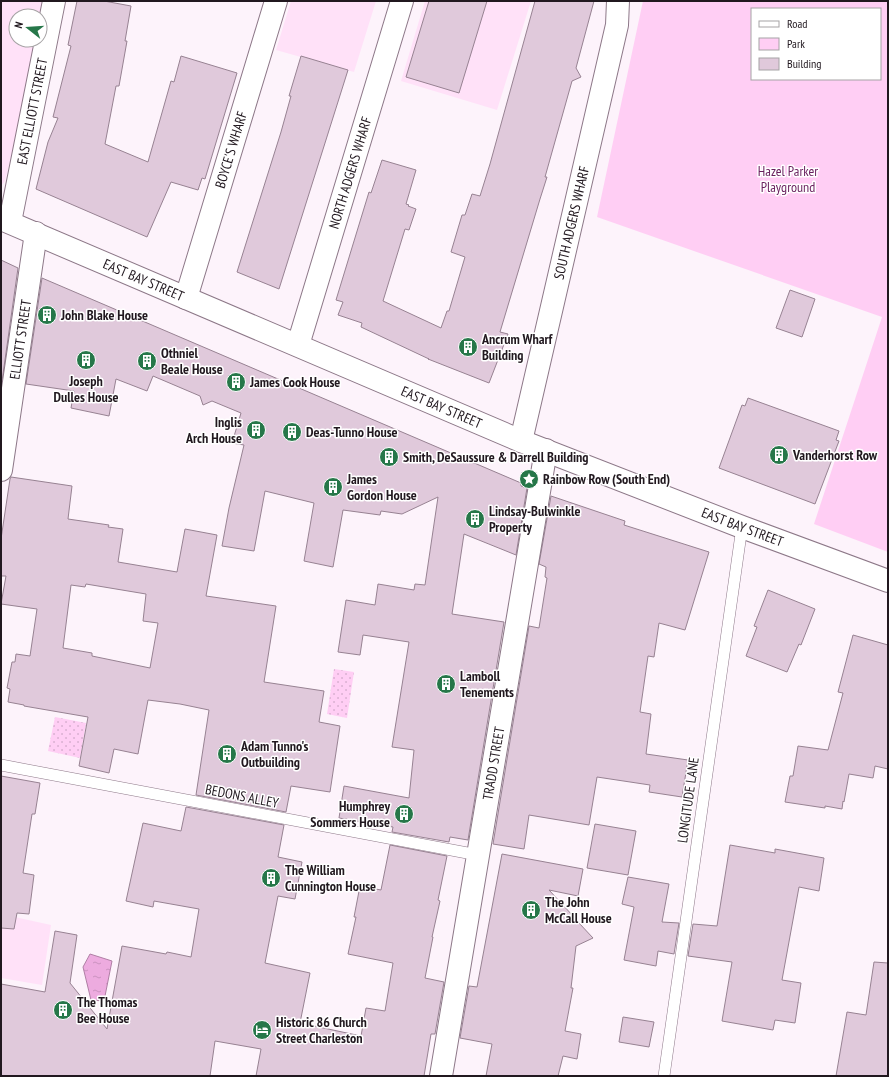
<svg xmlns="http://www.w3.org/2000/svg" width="889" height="1077" font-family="'PT Sans Narrow',sans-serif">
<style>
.built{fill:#ffe1f8}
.green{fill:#ffcef4;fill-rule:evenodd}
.garden{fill:url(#garden-dots)}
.water{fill:url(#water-ripples);stroke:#b07fa5}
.building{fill:#e0c9db;stroke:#978292;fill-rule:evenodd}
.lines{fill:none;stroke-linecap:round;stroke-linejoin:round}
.service-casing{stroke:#8d7888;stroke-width:12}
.minor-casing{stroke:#8d7888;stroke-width:24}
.tertiary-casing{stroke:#8d7888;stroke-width:24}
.service{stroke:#fff;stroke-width:11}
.minor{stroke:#fff;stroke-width:22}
.tertiary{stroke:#fff;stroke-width:22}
.labels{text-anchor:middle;stroke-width:3;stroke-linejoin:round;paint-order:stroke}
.street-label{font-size:14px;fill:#21181f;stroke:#fff}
.park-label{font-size:14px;fill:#681e5d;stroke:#fff}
.poi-label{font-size:14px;font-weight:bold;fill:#21181f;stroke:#fff;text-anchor:start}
</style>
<defs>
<pattern id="garden-dots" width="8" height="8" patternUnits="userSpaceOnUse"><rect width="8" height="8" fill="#ffcef4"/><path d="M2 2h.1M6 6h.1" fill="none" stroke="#dab0d1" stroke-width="1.8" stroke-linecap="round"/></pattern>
<pattern id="water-ripples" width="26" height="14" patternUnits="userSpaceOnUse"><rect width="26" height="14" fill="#edabdf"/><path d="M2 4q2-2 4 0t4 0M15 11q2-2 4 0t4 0" fill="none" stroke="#cb92bf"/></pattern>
</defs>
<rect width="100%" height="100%" fill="#fdf3fb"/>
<path class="built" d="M 1,1 L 44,1 L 40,16 L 16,16 L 16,40 L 36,40 L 16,137 L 5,181 L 1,186 Z
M 291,1 L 376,1 L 354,72 L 276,50 Z
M 425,1 L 531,1 L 497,110 L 401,81 Z
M 1,914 L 51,925 L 42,985 L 1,978 Z"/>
<path class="green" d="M 643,1 L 888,1 L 888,552 L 814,524 L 882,317 L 597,217 ZM 752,9 L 880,9 L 880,79 L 752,79 Z"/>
<path class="garden" d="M 334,669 L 354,672 L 347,718 L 327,714 Z
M 55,717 L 86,723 L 80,758 L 48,751 Z"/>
<path class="water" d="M 90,954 L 112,961 L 104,1001 L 91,1000 L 83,967 Z"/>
<path class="building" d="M 77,1 L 104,1 L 131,6 L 125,41 L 127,41 L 119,86 L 116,86 L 105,144 L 148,162 L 171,81 L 174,82 L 181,56 L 237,73 L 205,179 L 202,178 L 198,190 L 171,182 L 147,237 L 36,189 L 48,142 L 58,118 L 53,117 L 71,46 L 68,45 Z
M 429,1 L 487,1 L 459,93 L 406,77 Z
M 535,1 L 594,1 L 576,68 L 581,77 L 572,81 L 545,177 L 547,177 L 540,199 L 500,332 L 508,334 L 489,383 L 428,359 L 429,359 L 361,327 L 362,323 L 338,315 L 343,302 L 336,300 L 369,192 L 371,193 L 382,160 L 416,170 L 406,204 L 409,205 L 408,206 L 416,209 L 409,230 L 405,229 L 383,301 L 441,328 L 447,311 L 449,311 L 465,257 L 451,252 L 462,215 L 465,215 L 472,194 L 480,196 L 490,164 Z
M 301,56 L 348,70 L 279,289 L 237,272 L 281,132 L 291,96 L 289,96 Z
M 1,260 L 18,268 L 2,381 L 1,381 Z
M 42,278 L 521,483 L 521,486 L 527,488 L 516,555 L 464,534 L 452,614 L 504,622 L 468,840 L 450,837 L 449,842 L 392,832 L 393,827 L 339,818 L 344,786 L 409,798 L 414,750 L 392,747 L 409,642 L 363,635 L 360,655 L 338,652 L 346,600 L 375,605 L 378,584 L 414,590 L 415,584 L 425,585 L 438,497 L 402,514 L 381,511 L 380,515 L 343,510 L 333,567 L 304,561 L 314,503 L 265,491 L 254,551 L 222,546 L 229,508 L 244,445 L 232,443 L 241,413 L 212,401 L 203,405 L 200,396 L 153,376 L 147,391 L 116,379 L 109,416 L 71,408 L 74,391 L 26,384 Z
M 790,290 L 815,299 L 802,337 L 776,328 Z
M 748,398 L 839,431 L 836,440 L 839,441 L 815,504 L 719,468 L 742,405 L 745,406 Z
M 11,477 L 72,486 L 68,519 L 109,525 L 108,527 L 123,529 L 118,562 L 177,572 L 185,529 L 217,535 L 206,596 L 276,606 L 264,682 L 324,691 L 319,722 L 340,726 L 330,792 L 291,786 L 286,812 L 196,795 L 209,710 L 180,704 L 148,700 L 138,754 L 114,749 L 109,773 L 79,766 L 88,717 L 24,706 L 24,705 L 8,702 L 10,689 L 7,688 L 12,662 L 15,662 L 16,654 L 30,656 L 37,609 L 1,604 L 6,576 L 1,576 L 1,539 L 10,479 ZM 86,584 L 146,594 L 143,621 L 158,623 L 150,668 L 92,656 L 92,653 L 63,648 L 71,585 L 85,587 Z
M 551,496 L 625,521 L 624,525 L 709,552 L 685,630 L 659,623 L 654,657 L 648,656 L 640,712 L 651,714 L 646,754 L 688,760 L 682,797 L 649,792 L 650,785 L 597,777 L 589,825 L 529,815 L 524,849 L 493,844 L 529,626 L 539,628 L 547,578 L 545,577 L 546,567 L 539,564 Z
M 768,590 L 815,609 L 801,645 L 799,644 L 787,672 L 746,656 L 757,627 L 754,626 Z
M 853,635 L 888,645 L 888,769 L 875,766 L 873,778 L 849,774 L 844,802 L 843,801 L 842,809 L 825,806 L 825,808 L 785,802 L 790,776 L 793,776 L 798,746 L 828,750 L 843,693 L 838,692 Z
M 1,776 L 40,783 L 35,814 L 32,814 L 23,873 L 34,875 L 29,914 L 17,913 L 14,929 L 1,928 Z
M 186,807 L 284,825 L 278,857 L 302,862 L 295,899 L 278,896 L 265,963 L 310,973 L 300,1023 L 361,1036 L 366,1008 L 385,1011 L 393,963 L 348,954 L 356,917 L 354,917 L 360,886 L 381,890 L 390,845 L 447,856 L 438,900 L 440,901 L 432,937 L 433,937 L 425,978 L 444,982 L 435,1034 L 431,1034 L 424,1076 L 256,1076 L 261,1049 L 215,1041 L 210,1076 L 1,1076 L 1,984 L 45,992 L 55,931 L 77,935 L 70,983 L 107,1029 L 122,946 L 166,954 L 167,952 L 191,957 L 199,909 L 154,901 L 153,907 L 126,901 L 143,823 L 181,831 Z
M 595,824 L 636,831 L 628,875 L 587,868 Z
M 730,845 L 775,853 L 775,849 L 824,858 L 819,891 L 799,887 L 782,980 L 801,983 L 795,1023 L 775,1020 L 773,1030 L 722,1021 L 732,962 L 688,956 L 693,924 L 717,926 Z
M 502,854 L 583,869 L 578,896 L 549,890 L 574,917 L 573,922 L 579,923 L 593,938 L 576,946 L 571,988 L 573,988 L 565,1031 L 581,1034 L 577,1059 L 563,1056 L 558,1076 L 486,1076 L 492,1044 L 460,1038 L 469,986 L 477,987 Z
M 628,877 L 669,884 L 662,922 L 679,923 L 674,954 L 658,951 L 656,966 L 624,960 L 634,907 L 622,904 Z
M 874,962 L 888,963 L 888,1076 L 836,1076 L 847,1012 L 866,1015 Z
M 623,1017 L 654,1022 L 649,1047 L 619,1042 Z"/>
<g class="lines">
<defs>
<path id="service" d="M 1,765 L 478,855
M 664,1076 L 742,527"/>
<g id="minor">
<path id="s1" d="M 10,222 L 54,1"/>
<path id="s2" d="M 186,298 L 276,1"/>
<path id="s3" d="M 298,345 L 402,1"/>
<path id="s4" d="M 521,441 L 617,25 L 618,1"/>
<path id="s5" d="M 1,470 L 36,233"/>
<path id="s6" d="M 441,1076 L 546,450"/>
</g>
<g id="tertiary">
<path id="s7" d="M 1,219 L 521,441 L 742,527 L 888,581"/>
</g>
</defs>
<use href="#service" class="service-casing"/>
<use href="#minor" class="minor-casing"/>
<use href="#tertiary" class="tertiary-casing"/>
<use href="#service" class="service"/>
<use href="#minor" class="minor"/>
<use href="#tertiary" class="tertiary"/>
</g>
<defs>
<symbol id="building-disc" viewBox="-11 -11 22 22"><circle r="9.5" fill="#267749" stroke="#fff"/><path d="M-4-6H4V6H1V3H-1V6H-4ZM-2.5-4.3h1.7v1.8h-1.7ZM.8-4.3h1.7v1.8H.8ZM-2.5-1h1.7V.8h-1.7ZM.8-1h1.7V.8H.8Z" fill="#fff"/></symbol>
<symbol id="sight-disc" viewBox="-11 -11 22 22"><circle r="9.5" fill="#267749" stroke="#fff"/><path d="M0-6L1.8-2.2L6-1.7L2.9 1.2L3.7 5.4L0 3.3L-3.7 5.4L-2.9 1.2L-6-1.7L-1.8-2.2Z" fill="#fff"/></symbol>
<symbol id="hotel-disc" viewBox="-11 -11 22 22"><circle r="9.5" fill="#267749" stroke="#fff"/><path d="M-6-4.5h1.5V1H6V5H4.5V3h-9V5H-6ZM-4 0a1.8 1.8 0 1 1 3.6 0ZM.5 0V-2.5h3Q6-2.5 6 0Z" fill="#fff"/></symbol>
</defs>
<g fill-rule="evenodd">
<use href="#building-disc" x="36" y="304" width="22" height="22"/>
<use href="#building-disc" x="457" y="336" width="22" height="22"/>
<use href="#building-disc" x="75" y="349" width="22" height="22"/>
<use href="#building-disc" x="136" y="350" width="22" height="22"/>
<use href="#building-disc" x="225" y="371" width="22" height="22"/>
<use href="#building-disc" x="245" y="419" width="22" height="22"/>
<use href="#building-disc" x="281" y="421" width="22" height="22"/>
<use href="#building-disc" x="768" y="444" width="22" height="22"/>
<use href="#building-disc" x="378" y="446" width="22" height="22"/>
<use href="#sight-disc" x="518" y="468" width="22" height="22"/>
<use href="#building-disc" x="322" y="476" width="22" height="22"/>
<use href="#building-disc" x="464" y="508" width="22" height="22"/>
<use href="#building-disc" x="435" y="673" width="22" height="22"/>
<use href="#building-disc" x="216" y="743" width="22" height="22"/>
<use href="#building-disc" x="393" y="803" width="22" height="22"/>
<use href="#building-disc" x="260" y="867" width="22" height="22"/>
<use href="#building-disc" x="520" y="899" width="22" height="22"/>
<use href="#building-disc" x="52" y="999" width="22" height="22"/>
<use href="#hotel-disc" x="251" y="1019" width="22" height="22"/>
</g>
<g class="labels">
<g class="street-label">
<text dy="5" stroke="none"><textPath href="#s1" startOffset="113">EAST ELLIOTT STREET</textPath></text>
<text dy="5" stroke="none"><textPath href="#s2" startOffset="155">BOYCE'S WHARF</textPath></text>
<text dy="5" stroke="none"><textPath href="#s3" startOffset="180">NORTH ADGERS WHARF</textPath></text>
<text dy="5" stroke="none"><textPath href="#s4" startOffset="224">SOUTH ADGERS WHARF</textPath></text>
<text dy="5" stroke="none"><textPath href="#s7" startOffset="155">EAST BAY STREET</textPath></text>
<text dy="5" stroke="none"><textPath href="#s5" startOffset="132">ELLIOTT STREET</textPath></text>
<text dy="5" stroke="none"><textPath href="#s7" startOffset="479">EAST BAY STREET</textPath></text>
<text dy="5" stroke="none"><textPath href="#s7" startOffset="803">EAST BAY STREET</textPath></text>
<text dy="5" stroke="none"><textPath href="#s6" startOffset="317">TRADD STREET</textPath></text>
<text transform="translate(242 796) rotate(11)" y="5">BEDONS ALLEY</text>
<text transform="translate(688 800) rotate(-82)" y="5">LONGITUDE LANE</text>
</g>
<g class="park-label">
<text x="788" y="176">Hazel Parker<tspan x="788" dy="16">Playground</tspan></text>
</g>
<g class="poi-label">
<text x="61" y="320">John Blake House</text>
<text x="482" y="344">Ancrum Wharf<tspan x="482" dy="16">Building</tspan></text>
<text x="161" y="358">Othniel<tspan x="161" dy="16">Beale House</tspan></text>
<text x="86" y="386" text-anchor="middle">Joseph<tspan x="86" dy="16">Dulles House</tspan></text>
<text x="250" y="387">James Cook House</text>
<text x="242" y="427" text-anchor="end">Inglis<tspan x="242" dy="16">Arch House</tspan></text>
<text x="306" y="437">Deas-Tunno House</text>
<text x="793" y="460">Vanderhorst Row</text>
<text x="403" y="462">Smith, DeSaussure &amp; Darrell Building</text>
<text x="347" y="484">James<tspan x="347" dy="16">Gordon House</tspan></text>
<text x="543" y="484">Rainbow Row (South End)</text>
<text x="489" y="516">Lindsay-Bulwinkle<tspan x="489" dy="16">Property</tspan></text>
<text x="460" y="681">Lamboll<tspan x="460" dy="16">Tenements</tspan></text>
<text x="241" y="751">Adam Tunno's<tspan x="241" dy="16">Outbuilding</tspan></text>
<text x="390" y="811" text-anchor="end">Humphrey<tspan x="390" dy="16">Sommers House</tspan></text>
<text x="285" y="875">The William<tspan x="285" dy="16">Cunnington House</tspan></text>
<text x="545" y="907">The John<tspan x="545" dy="16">McCall House</tspan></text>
<text x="77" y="1007">The Thomas<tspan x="77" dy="16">Bee House</tspan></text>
<text x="276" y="1027">Historic 86 Church<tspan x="276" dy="16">Street Charleston</tspan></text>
</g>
</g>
<rect width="889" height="1077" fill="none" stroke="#21181f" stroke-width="4"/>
<rect x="751" y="8" width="130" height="72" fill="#ffffff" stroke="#a6a3a5"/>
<rect x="759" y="21" width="20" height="6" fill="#ffffff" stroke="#a6a3a5"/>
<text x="787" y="28" font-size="12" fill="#21181f">Road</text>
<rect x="759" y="38" width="20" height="12" fill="#ffcef4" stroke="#a6a3a5"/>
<text x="787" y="48" font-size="12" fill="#21181f">Park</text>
<rect x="759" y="58" width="20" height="12" fill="#e0c9db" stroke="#a6a3a5"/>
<text x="787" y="68" font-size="12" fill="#21181f">Building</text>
<g transform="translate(28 28) rotate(287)"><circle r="19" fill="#ffffff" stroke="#a6a3a5"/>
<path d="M0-3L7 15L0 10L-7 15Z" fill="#267749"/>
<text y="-6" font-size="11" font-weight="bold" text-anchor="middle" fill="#21181f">N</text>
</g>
</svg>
